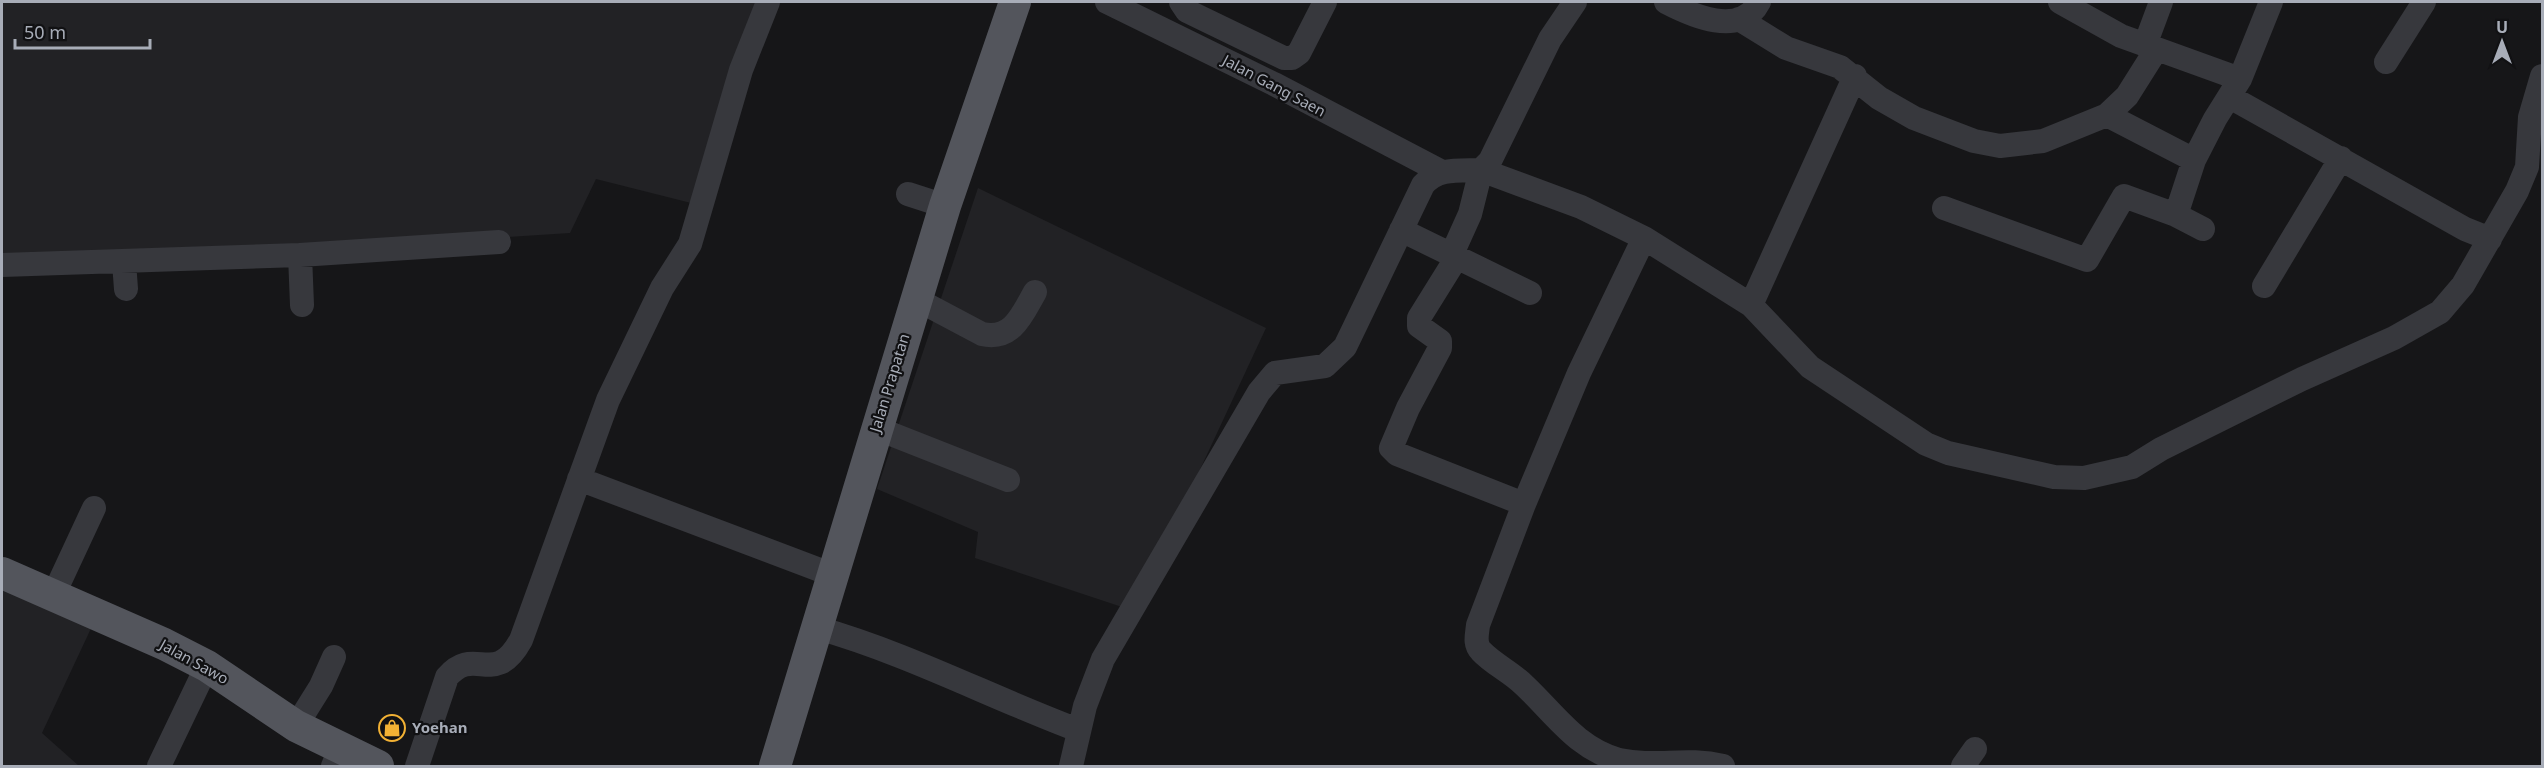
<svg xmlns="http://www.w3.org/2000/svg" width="2544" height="768" font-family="'Noto Sans',sans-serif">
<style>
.built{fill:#222225}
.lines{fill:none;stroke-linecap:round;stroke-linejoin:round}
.minor{stroke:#37383d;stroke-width:24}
.major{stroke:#53555c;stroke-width:32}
.labels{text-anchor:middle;stroke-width:4.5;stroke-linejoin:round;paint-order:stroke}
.street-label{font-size:15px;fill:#a8adb8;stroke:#111113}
.poi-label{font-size:15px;font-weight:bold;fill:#a8adb8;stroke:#111113;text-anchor:start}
</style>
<rect width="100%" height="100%" fill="#161618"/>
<path class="built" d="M 2,2 L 764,2 L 699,205 L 596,179 L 570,233 L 2,270 Z
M 978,188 L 1266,328 L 1134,611 L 975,558 L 978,532 L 877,489 Z
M 2,573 L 94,622 L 42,733 L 79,766 L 2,766 Z"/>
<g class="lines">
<path class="minor" d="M 1107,2 L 1274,84 L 1440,171
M 1181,2 L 1187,11 L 1284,58 L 1292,58 L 1299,53 L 1325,2
M 1666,2 C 1691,15 1741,38 1759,2
M 2060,2 L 2121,36 L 2240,79
M 1739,19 L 1786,48 L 1840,67 L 1879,98 L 1914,118 L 1974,141 L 2000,146 L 2043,141 L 2107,115 L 2127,96 L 2156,50
M 2145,45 L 2161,2
M 2386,62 L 2424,2
M 2230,97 L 2465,229 L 2490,239
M 2107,115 L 2194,160
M 908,194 L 945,206
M 1944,208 L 2087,260 L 2124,196 L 2176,215
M 2203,229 L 2176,215 L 2194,160 L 2215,119 L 2240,79 L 2271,2
M 1401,230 L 1530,293
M 1644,238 L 1579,373 L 1524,504 L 1478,625 C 1477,635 1474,644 1481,651 C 1493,664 1511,672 1524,685 C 1555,714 1576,748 1619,760 C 1656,768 1685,757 1723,766
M 1452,254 L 1470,214 L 1481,170 L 1581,207 L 1644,238 L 1751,305 L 1810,367 L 1926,444 L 1948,453 L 2054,477 L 2084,478 L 2132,467 L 2161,449 L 2302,379 L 2394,338 L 2440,312 L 2463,285 L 2517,191 L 2527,167 L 2530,117 L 2542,76
M 300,255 L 499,242
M 1457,257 L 1419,318 L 1419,326 L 1440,341 L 1440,348 L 1408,408 L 1391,448 L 1397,454 L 1524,504
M 124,262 L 126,289
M 2,265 L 300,255 L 302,305
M 2264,286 L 2341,158
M 916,299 L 982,334 C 1012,341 1022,315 1035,292
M 1751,305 L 1855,76
M 876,428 L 1008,480
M 579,479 L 833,575
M 53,596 L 94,508
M 818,628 C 909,654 990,697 1078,730
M 296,726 L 321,686 L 334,657
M 159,766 L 207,666
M 333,766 L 340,749
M 417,766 L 447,677 C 475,644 494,689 521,640 L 608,400 L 662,288 L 690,244 L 741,70 L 768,2
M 1071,766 L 1085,706 L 1103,659 L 1259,392 L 1275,373 L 1325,366 L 1345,347 L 1423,185 C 1438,167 1460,171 1481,170 L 1490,161 L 1550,39 L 1575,2
M 1963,766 L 1975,749"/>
<path class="major" d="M 2,573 L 164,644 L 207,666 L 296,726 L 378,766
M 775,766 L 945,206 L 1015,2"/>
</g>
<defs>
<symbol id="shop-ring" viewBox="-11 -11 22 22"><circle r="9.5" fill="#111113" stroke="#f2b134" stroke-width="1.5"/><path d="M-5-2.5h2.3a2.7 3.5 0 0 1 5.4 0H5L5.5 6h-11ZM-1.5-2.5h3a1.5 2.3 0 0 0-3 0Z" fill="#f2b134"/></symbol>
</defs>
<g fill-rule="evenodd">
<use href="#shop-ring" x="377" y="713" width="30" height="30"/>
</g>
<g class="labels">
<g class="street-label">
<text transform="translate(1274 86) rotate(28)" y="5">Jalan Gang Saen</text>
<text transform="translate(890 383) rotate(-73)" y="5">Jalan Prapatan</text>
<text transform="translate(194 662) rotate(29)" y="5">Jalan Sawo</text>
</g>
<g class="poi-label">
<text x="412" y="733">Yoehan</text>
</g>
</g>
<rect width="2544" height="768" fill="none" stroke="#a8adb8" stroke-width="6"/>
<g transform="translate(2502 42)" stroke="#111113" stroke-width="4.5" paint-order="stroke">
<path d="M0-4.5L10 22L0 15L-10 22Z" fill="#a8adb8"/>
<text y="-9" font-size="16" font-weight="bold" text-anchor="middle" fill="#a8adb8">U</text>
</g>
<path d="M15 39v9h135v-9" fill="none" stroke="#a8adb8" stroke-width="3"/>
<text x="24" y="39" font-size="18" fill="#a8adb8" stroke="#111113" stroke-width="4.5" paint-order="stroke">50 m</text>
</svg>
